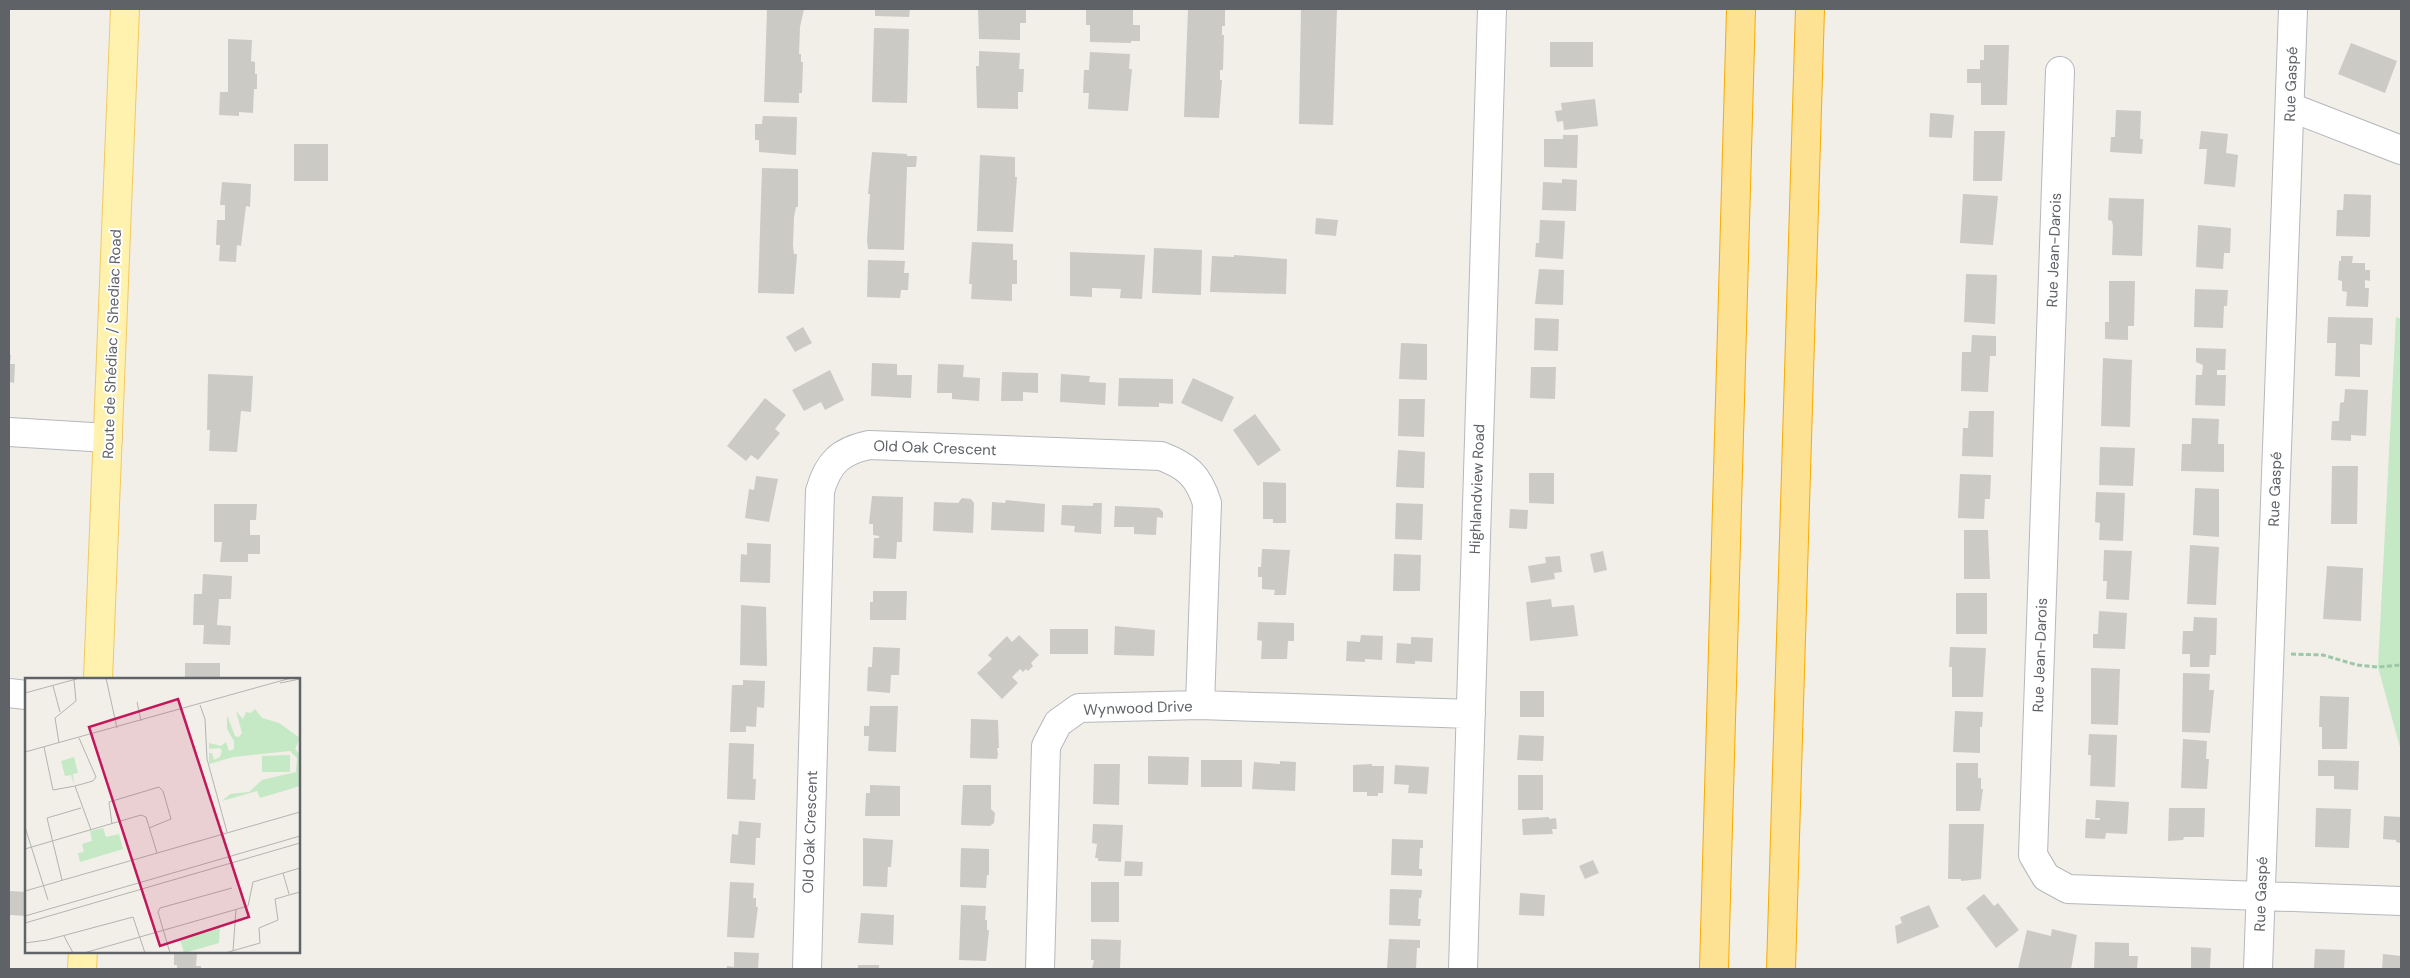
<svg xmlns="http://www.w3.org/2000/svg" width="2410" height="978" viewBox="0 0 2410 978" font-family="'DM Sans',sans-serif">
<rect width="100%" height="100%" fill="#f1efe8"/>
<path fill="#c5e8c5" d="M2396,317l5,2v432l-23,-84z"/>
<path fill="#cccac5" d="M767,9h37l-4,18 -1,27h2v8h2l-1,31h-3v10l-35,-1z
M875,9h35l-1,8 -34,-1z
M978,9h48v14h-6v17l-41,-1z
M1086,9h47v16h7v16h-9v2l-41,-1v-17h-4z
M1188,9h37v17h-3v9h2l-1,35h-3v10h2l-3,38 -35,-1z
M1301,9h36l-4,116 -34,-1z
M874,28l35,1 -2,74 -35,-1z
M228,39l24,1 -1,21 4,1v12h2v15h-3l-1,24 -14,-1v4l-20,-1 1,-23h8z
M1550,42h43v25h-43z
M2351,43l46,18 -12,32 -47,-19z
M1984,45h25l-2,60h-26v-22h-14v-14h13v-9h4z
M979,51l41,2 -1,16h5l-1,23h-5v17l-41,-1 -1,-42h3z
M1090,52l40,2 -1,15h3l-4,42 -40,-2 1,-16h-6l1,-23h5z
M1595,99l3,27 -34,4 -1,-9 -6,1 -2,-11 7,-1 -1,-7z
M2116,110l25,1 -1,28h3l-1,15 -32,-2 1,-15h4z
M1930,113l24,2 -2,23 -23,-1z
M763,116l34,1 -1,38 -37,-3v-12h-4v-16h7z
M1974,131h31l-3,50h-29z
M2201,131l27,3 -2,19 12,2 -3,32 -31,-3 3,-35h-8z
M1563,135h15l-1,33 -33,-1v-28h19z
M294,144h34v37h-34z
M872,152l35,2v2h10l-1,11h-9l-3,83 -36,-1 -1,-9 3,-46h-2z
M980,155l35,2v20h2l-4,55 -36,-1z
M762,168l36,1v38h-2l-2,10 -1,28 1,9h3l-3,40 -36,-1z
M1562,179l15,1 -1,31 -34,-1 1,-28 19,1z
M222,182l29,2 -1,23 -4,-1 -5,40 -4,-1 -1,17 -17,-1 1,-16h-4l1,-25h8v-15h-5z
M1963,194l35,2 -5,49 -33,-2z
M2344,194l27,1 -1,42 -34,-1 1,-26h6z
M2109,198l35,1 -2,57 -30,-1 1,-29 -1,-5 -4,-1z
M1316,218l22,2 -2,16 -21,-2z
M1540,220l25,1 -2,38 -28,-2 1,-14h3z
M2198,225l33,3 -1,25h-6l-1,16 -27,-2z
M972,242l41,2v16h4v24h-5v17l-41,-2 1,-15h-3z
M1154,248l48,2 -1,45 -49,-2z
M1070,252l75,3 -3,44 -22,-1 1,-9 -29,-1v9l-22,-1z
M1234,255l53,4 -1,35 -76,-2 2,-36 22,1z
M2341,256h12l-1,7h13v7h5v11l-5,-1v8h4l-1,19 -22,-1 1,-14 -5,-1v-10l-4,-1 1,-19h2z
M868,260l37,1 -1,12h5l-1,17h-7l-1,8 -33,-1z
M1539,269l25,1 -1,35 -28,-1z
M1966,274l31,1 -2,49 -31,-2z
M2109,281h26l-1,45h-6v14l-23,-1v-17h4z
M2195,289l33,1 -1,16h-3l-1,22 -29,-1z
M2328,317l45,1 -1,27 -12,-1v33l-25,-1 1,-33h-9z
M1535,318l24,1 -1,32 -24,-1z
M803,327l9,16 -17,9 -9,-15z
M1972,335l24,1v20h-6l-2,36 -27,-1 1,-39h9z
M1401,343l26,1v36l-28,-1z
M2196,348l30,1 -1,21h-8v5h9l-1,31 -30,-1 1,-30h6l1,-10 -7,-3z
M9,355h2l-1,9h5l-1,19 -5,-1z
M2103,358l29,2 -2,67 -29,-1z
M872,363l25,1v11h15l-1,23 -40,-2z
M938,364l26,1 -1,12 17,1 -1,23 -27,-2v-6h-15z
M1531,367h25l-1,32 -25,-1z
M830,370l14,30 -19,10 -4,-8 -17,9 -12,-21z
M1002,372l36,1v20l-15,-1v9h-22z
M208,374l45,2 -2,36 -10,-1 -4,41 -28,-1 1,-21h-3z
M1061,374l29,2 -1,6 17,1 -1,22 -45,-3z
M1119,378l54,1v25l-14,-1v4l-41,-1z
M1193,378l41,19 -12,25 -41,-19z
M2345,389l23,1 -2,46 -15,-1v6l-20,-1 1,-19h7l1,-18 4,-1z
M765,398l21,17 -11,14 5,4 -22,27 -7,-5 -5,6 -19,-15z
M1399,399h26l-1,38 -26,-1z
M1969,411h25l-1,46 -31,-1 1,-28h5z
M1255,414l26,36 -23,16 -25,-36z
M2192,418l27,1 -1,25h6v28l-43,-1 1,-27h9z
M2100,447l35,1 -2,38 -34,-1z
M1398,450l27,2 -1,36 -28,-1z
M2332,466h26l-1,58h-26z
M1529,473h25v31l-25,-1z
M1960,474l31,1 -1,24h-5l-1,20 -26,-1z
M756,476l22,3 -9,43 -24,-4 4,-29 5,1z
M1263,482l23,1v40h-13v-4h-10z
M2195,488l24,1v48l-26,-2z
M2096,492l29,1 -2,48 -24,-1 1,-17 -5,-1z
M872,496l31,1 -1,45h-5l-1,17 -23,-1 1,-20h5v-2l-6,-1v-11h-4z
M962,498l9,1 3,4 -1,30 -40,-2 1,-29 24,1z
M1006,500l39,4 -1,28 -53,-2 1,-28 13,1z
M1093,503h9l-1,31 -27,-2 1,-6 -14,-1 1,-20 31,1z
M1396,503l27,1 -1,36 -27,-1z
M214,504h43l-1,16h-6v15h10v19h-12v8h-28l2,-20h-8z
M1115,506l44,2 4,4v6l-6,-1 -1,18 -22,-1v-7h-20z
M1510,509l18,1 -1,19 -18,-1z
M1964,530h24l2,49h-26z
M747,543l24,1 -1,39 -30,-1 1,-28 6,1z
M2190,545l29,2 -3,58 -29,-1z
M1262,549l28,1 -4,45h-12l1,-5 -13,-1v-12h-4v-10h3z
M2104,550l28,1 -3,49 -23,-1 1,-18h-4z
M1603,551l4,19 -13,3 -4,-19z
M1394,554l27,1 -1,36h-27z
M1560,556l2,16 -8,1 1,6 -24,4 -3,-17 18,-3 -1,-6z
M2327,566l36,2 -2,53 -38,-2z
M203,574l29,2 -1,23h-12l-2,26 14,1 -1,19 -27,-1 1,-19h-11l1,-31h8z
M873,591h34l-1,29h-36v-18h3z
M1956,593h31v41h-31z
M1551,599l1,8 22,-2 4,31 -48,5 -4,-39z
M741,605l25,2 1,59 -27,-1z
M2099,611l28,2 -2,36 -32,-1v-14h5z
M2194,617l23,1 -1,37h-6l-1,12h-19v-13h-8l1,-23h10z
M1258,622l36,1v18h-6l-1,18h-26l1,-18 -5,-1z
M1115,626l40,4 -1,26 -40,-1z
M1050,629h38v25h-38z
M1019,635l20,20 -8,8 2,3 -5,5 -2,-2 -3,3 -3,-3 -8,8 6,6 -16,16 -25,-26 15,-14 -4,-4 19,-19 5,6z
M1361,635l22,1 -1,24 -17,-1v3l-19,-1 1,-20 13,1z
M1411,637l22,1 -1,24 -17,-1v3l-19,-1 1,-20 14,1z
M873,647l27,1 -1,27h-8l-1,18 -23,-2 1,-24h4z
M1950,647l36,1 -3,49h-31v-30h-3z
M185,663h35v16h-35z
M2091,668l29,1 -2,56 -27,-1z
M2183,673l27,1 -1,16h5l-4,43 -28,-1z
M743,680l22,1 -1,27 -7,-1 -1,20 -10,-1v6h-16l2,-47h11z
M1520,691h24v26h-24z
M2320,696l29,1 -2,52h-25v-22h-3z
M870,706h28l-2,46 -28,-1 1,-15h-5v-10h5z
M1955,711l28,1 -1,15h-2v26l-27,-1z
M971,719l27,1 1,28h-2l1,6 -1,5 -27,-1z
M2089,734l28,1 -2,52 -25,-1 1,-31h-3z
M1519,735l25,1 -1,25 -26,-1z
M2183,739l24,2 -1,18h3l-2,30 -26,-1z
M729,743l25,1 -1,35h3l-1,21 -28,-1z
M1148,756l41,1 -1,28 -40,-1z
M1201,760h41v27h-41z
M2318,760l41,1 -1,29 -24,-1v-13h-16z
M1280,761l16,1 -1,29 -43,-2 2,-27 26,2z
M1956,763h22v15h3v11h2l-3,22h-24z
M1094,764h26l-1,41 -26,-1z
M1372,764v2h12l-1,27h-5v3h-11v-4h-14v-27z
M1395,765l34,2 -2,27 -19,-1 1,-8 -15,-1z
M1518,775h25v35h-25z
M870,785l30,1v30h-35l1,-23h4z
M963,785h28v24l4,4 -1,10 -4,3 -29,-1z
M2096,800l33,2 -2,32 -21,-1 -1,6 -20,-1 1,-19 14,1v-2h-5z
M2169,808h36l-1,29h-20l-1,3 -15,1z
M2316,808l35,1 -2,39 -34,-1z
M2384,816l17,1v26l-5,-1v-2l-13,-1z
M1549,817v2l7,-1 1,11h-5l1,5 -30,1 -1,-16z
M739,821l22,2 -1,15h-4l-1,27 -25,-2 2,-29 6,1z
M1093,824l30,1 -2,37 -23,-1v-3h-3l2,-14 -5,-1z
M1949,824h35l-3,55 -20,2v-2h-13z
M863,838l30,2 -2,27h-3l-1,20 -24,-1z
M1392,839l31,1v8h-3l-1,21h3v7l-31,-1z
M961,848l28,1v26h-2l-1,13 -26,-1z
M1593,860l6,13 -14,6 -6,-13z
M1125,861l18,1 -1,14h-18z
M730,882l24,1 -1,15h3v9h2l-4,31 -27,-1z
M1091,882h28v40h-28z
M1390,889l32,1 -1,8h-2l-1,21h3l-1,7 -31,-1z
M9,891l17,1v24l-17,-1z
M1520,893l25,2 -1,21 -25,-1z
M1984,894l10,12 4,-3 21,27 -23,18 -30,-40z
M961,905l25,1 -1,14h2v10h2l-3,31 -27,-1z
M1929,905l10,22 -42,17 -2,-18 7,-3 -2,-6z
M861,913l33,2 -1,30 -35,-2z
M2052,929l25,6 -6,34h-53l9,-39 24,6z
M1091,939l30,1 -1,29h-28l2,-9h-3z
M1389,939l31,1v8h-3l-1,21h-29z
M2095,942l34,1v13h9l-1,13h-43z
M2191,947l20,1 -1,21h-19z
M2315,949l30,1 -1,19h-30z
M174,952h23l-1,14h5v3h-24v-4h-3z
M734,952l25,1 -1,16h-31v-3l7,1z
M2383,954l18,2v13h-19z
M858,965h21v4h-21z"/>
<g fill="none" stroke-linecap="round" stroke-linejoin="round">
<g stroke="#b5b8bc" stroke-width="30">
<path id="minor" d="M2060,71l-27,784 13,22 22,12 333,12
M2290,107l111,43
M9,432l99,6
M9,693l17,2
M807,969l13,-478c8,-28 20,-40 49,-46l292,11c26,10 37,19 46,47l-7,202
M1040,969l6,-223 12,-23 21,-15 121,-3 271,9
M1463,969l29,-960
M2258,969l35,-960"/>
</g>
<g stroke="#f2c960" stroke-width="30">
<path id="major" d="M98,679l27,-670
M82,969l1,-17"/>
</g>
<g stroke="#f9ab00" stroke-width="30">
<path id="highway" d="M1714,969l27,-960
M1781,969l29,-960"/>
</g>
<path stroke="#9cc7a9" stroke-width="3" stroke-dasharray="5 2.5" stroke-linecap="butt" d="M2291,654l32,1 34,10 21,2 23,-2"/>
<use href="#minor" stroke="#fff" stroke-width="28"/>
<use href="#major" stroke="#fff2af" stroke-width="28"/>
<use href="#highway" stroke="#fde293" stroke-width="28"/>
</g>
<g text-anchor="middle" stroke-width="4" stroke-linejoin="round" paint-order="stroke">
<g font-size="15" fill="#5f6368" stroke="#fff">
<text transform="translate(2291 84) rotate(-88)" y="5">Rue Gaspé</text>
<text transform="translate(2054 250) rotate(-88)" y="5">Rue Jean-Darois</text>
<text transform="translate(112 344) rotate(-88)" y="5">Route de Shédiac / Shediac Road</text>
<text transform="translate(935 448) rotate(2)" y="5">Old Oak Crescent</text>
<text transform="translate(1477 489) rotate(-88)" y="5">Highlandview Road</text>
<text transform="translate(2275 489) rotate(-88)" y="5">Rue Gaspé</text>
<text transform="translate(2040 655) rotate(-88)" y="5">Rue Jean-Darois</text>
<text transform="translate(1138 708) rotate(-2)" y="5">Wynwood Drive</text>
<text transform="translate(810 832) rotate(-88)" y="5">Old Oak Crescent</text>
<text transform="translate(2261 894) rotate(-88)" y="5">Rue Gaspé</text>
</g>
</g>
<g transform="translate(25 678)">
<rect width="275" height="275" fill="#f1efe8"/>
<path d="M230,31l7,9 17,5 21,15 -5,11 5,5v32l-40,12 -3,-7 -35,10 8,-7 19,-2 13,-12 34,-8 1,-14 -7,-7 -57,6 -24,7v-11h3l2,7 6,-3 2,-6 -2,-3 -11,1v-6l12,3 5,-4 3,9 5,-2v-8l-7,-12v-14l8,21 4,1 3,-4 -6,-22 7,8 3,-7 5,1zM265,77v17h-28v-16zM49,79l4,16 -5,1 1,11 -3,-10 -6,1 -4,-15zM78,150l3,9 13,-3 4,15 -43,13 -2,-9 6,-1 -2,-8 10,-3 -2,-10zM195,247l-1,18 -35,10 -4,-14z" fill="#c5e8c5"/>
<path fill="none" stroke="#b3b3b1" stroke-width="1" d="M81,0l11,50M255,5l20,-4M28,8l7,26M0,15l55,-15M112,24l4,19M175,27l5,14 2,40 20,73M34,65l-4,-25 21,-17 -2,-21M19,69l9,43 22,-4 18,-5 3,-4 -17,-39M0,74l266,-74M50,108l16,44M87,146l-3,-22 50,-15 4,4 8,28 -22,9M0,149l23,73M0,171l116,-34 5,2 11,36M258,195l6,21M37,202l-15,-62 34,-10M0,213l275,-79M0,238l275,-80M0,245l275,-80M39,258l9,17M0,265l22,-3 86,-23 12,36M208,273l3,-42M59,275l164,-47 5,-24 47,-14M145,275l-12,-41 2,-4 72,-20M200,275l35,-10 -1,-15 19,-8 -3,-21 25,-7"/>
<path fill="#c2185b" fill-opacity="0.15" stroke="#c2185b" stroke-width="2.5" d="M153,21l71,218 -89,29 -71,-219z"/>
<rect width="275" height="275" fill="none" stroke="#5f6368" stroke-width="2.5"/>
</g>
<rect width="2410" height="978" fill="none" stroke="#5f6368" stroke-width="20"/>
</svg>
